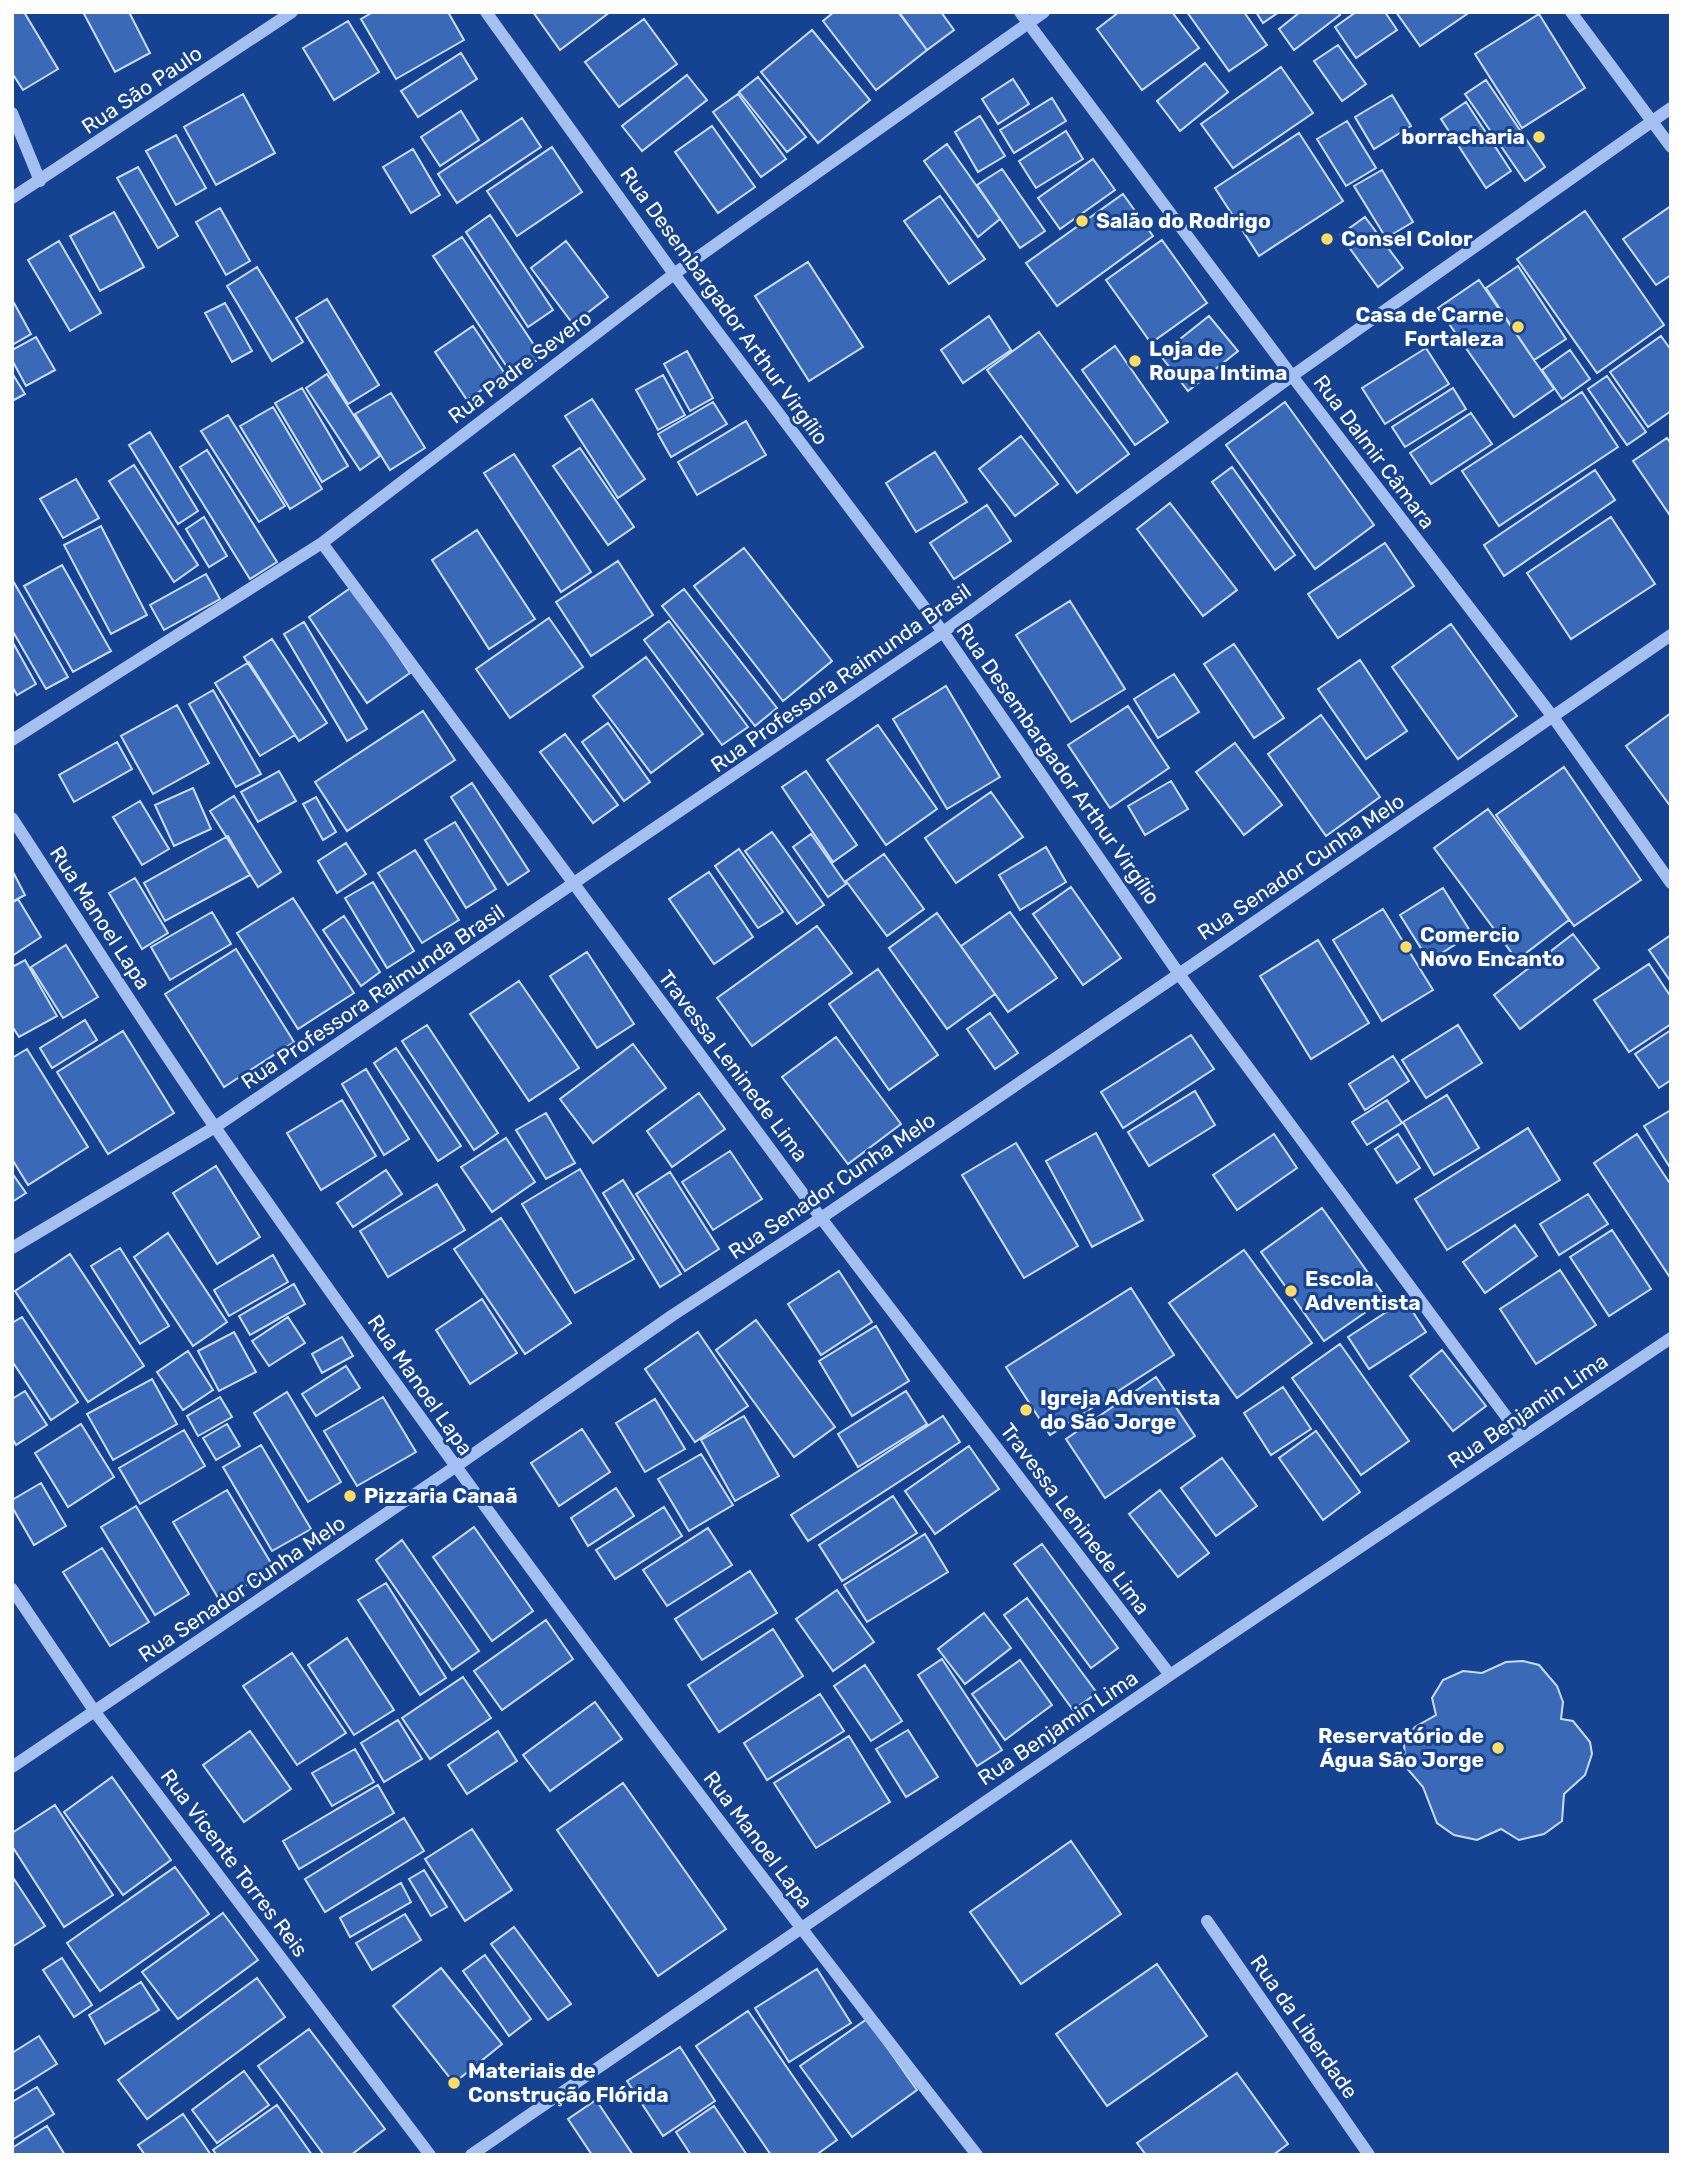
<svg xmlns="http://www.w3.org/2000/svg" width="1683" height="2167" viewBox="0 0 1683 2167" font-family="Rubik,sans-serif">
<rect width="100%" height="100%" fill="#154291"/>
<path fill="#3a69b7" stroke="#c9ddfc" stroke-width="2" d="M12,12h12l34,57 -35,21 -11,-17z
M83,12h46l21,41 -35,19z
M373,12h75l16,28 -68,39 -35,-60z
M533,12h77l-50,38z
M834,12h64l29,38 -51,40 -53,-69z
M899,12h42l13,18 -27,20z
M1119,12h53l27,36 -57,42 -45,-61z
M1187,12h57l23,33 -38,26z
M1256,12h23l-16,11z
M1300,12h38l2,3 -46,35 -15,-21z
M1356,12h29l12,18 -41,28 -21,-31z
M1396,12h74l-50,34z
M1539,14l46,74 -63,40 -47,-74z
M644,19l33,45 -58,43 -34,-45z
M348,21l31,51 -45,28 -31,-52z
M812,30l58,70 -52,43 -57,-71z
M1338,45l28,39 -24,17 -28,-40z
M461,53l16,26 -59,38 -17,-26z
M1205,63l23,29 -48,39 -23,-30z
M1281,67l32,46 -80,55 -32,-44z
M687,75l20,25 -65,51 -20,-25z
M758,77l48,60 -19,15 -48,-60z
M1013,79l16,25 -31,20 -16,-25z
M1486,80l59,87 -20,14 -60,-87z
M243,94l32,59 -59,32 -32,-58z
M738,94l48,65 -25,18 -48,-65z
M1392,95l19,31 -37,23 -19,-32z
M1052,98l14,23 -52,32 -14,-23z
M1466,102l45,69 -25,17 -45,-69z
M461,111l18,29 -39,26 -19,-29z
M980,116l25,40 -27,16 -23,-40z
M522,118l19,29 -84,56 -19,-29z
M1347,121l29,47 -30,18 -29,-47z
M712,126l43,61 -37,26 -43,-61z
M1066,131l17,28 -47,29 -17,-27z
M1299,133l44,68 -84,55 -44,-68z
M176,135l30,53 -30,17 -30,-54z
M947,144l53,75 -22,18 -54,-76z
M552,147l30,45 -65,44 -30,-45z
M413,149l27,46 -29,18 -28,-46z
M1093,159l22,31 -55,39 -22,-31z
M138,167l40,69 -20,12 -41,-70z
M1002,169l43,62 -25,17 -43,-63z
M1382,170l31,52 -27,16 -32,-52z
M1123,194l30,42 -96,70 -31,-43z
M940,196l45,63 -36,25 -45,-63z
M1671,206v69l-15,10 -33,-46z
M220,208l30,53 -24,14 -30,-53z
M1585,211l79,114 -67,48 -80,-114z
M114,212l30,55 -44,24 -30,-55z
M490,215l63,95 -25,17 -62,-95z
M1365,217l38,51 -25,19 -38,-52z
M462,237l80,120 -29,19 -80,-120z
M1162,240l45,63 -56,40 -45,-63z
M59,241l42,72 -31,18 -42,-71z
M566,241l42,56 -35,27 -42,-56z
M808,262l55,85 -54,34 -54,-85z
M1518,266l48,73 -32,21 -48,-72z
M257,267l46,75 -31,19 -45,-75z
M1479,280l75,109 -40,28 -76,-109z
M327,299l52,86 -31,19 -52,-86z
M14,303l17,31 -19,11v-41z
M225,303l27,48 -20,11 -27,-49z
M989,316l22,34 -48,33 -22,-33z
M1209,316l29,35 -50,40 -28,-36z
M473,326l32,48 -38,26 -32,-48z
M1039,332l90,122 -52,39 -90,-123z
M1661,336l10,14v61l-23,16 -38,-55z
M36,337l19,33 -29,16 -14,-26v-10z
M1115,346l53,76 -33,23 -53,-75z
M1426,348l23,36 -64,40 -23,-36z
M1570,350l20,29 -28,20 -20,-29z
M687,351l26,47 -23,13 -26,-47z
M12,373l13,21 -13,7z
M327,374l53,82 -20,14 -54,-82z
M663,375l22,40 -27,15 -22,-40z
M1607,376l39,56 -19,13 -39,-56z
M302,388l46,78 -26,16 -47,-79z
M1453,388l13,21 -61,38 -13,-20z
M1582,392l36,55 -119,79 -37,-55z
M391,393l34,55 -35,22 -35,-56z
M592,399l53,80 -27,19 -53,-82z
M713,402l14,22 -56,33 -13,-23z
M1285,402l89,123 -59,44 -89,-124z
M273,407l49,82 -32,20 -50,-83z
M1471,413l21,31 -61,40 -21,-31z
M228,415l57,91 -26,16 -58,-91z
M746,421l20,34 -69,40 -19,-33z
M150,432l48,79 -20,13 -49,-79z
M1021,436l37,48 -43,32 -36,-47z
M1667,438l4,6v73l-38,-56z
M580,448l54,79 -26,18 -55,-79z
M207,450l70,112 -27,17 -70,-112z
M935,452l32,50 -51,30 -30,-49z
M514,454l77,118 -30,20 -77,-119z
M134,465l64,100 -24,17 -65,-101z
M1232,467l63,88 -20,15 -63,-88z
M1595,470l20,30 -111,76 -20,-31z
M76,479l23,39 -36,20 -23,-39z
M1170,503l67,87 -34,26 -66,-87z
M987,505l24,36 -57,38 -24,-36z
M204,517l23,39 -18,11 -23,-38z
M1611,517l44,67 -84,55 -44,-66z
M101,526l46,89 -36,19 -47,-89z
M477,530l58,89 -46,30 -57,-89z
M1385,543l29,43 -76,52 -30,-44z
M744,548l88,113 -49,40 -89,-115z
M618,561l35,54 -62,41 -35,-54z
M62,565l49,86 -38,21 -49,-86z
M206,574l14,25 -56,31 -14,-25z
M12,579l56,98 -22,12 -34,-59z
M352,587l58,86 -43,30 -58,-86z
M684,589l93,119 -22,18 -93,-120z
M1070,601l55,88 -54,33 -55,-87z
M549,618l34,49 -73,51 -34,-49z
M669,621l79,106 -26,18 -78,-105z
M304,622l63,107 -20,12 -63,-107z
M1451,624l66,92 -59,43 -66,-92z
M272,639l55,84 -28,18 -55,-84z
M12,641l24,43 -19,11 -5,-9z
M1234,644l50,74 -30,20 -50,-74z
M646,657l57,77 -52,39 -58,-77z
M1360,660l47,71 -41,28 -48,-70z
M249,662l46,73 -35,21 -45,-73z
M1174,674l25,38 -41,26 -24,-39z
M946,686l54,91 -53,32 -54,-90z
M213,690l48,84 -25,13 -47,-83z
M177,705l32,58 -56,31 -32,-58z
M1128,706l41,62 -59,40 -42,-63z
M423,711l32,49 -108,71 -32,-49z
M1671,713v94l-45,-61z
M1321,715l59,82 -54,39 -58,-82z
M608,723l42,59 -26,19 -42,-59z
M878,725l59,84 -51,36 -59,-85z
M565,734l53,71 -25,18 -53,-71z
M117,742l15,27 -58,33 -15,-27z
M1235,743l47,62 -38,30 -48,-63z
M1564,767l77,113 -67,46 -78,-111z
M279,771l17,30 -38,21 -17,-30z
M806,771l51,74 -24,17 -51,-75z
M1171,781l17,28 -43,26 -17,-29z
M472,783l57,88 -21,14 -57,-88z
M193,788l18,41 -37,17 -19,-41z
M991,792l32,45 -67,46 -31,-45z
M234,796l47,76 -23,15 -48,-76z
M316,797l20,35 -13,8 -20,-36z
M140,801l29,48 -27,16 -29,-48z
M1488,809l81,111 -52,40 -83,-112z
M455,822l41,67 -30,19 -41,-68z
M772,832l52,73 -27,19 -52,-73z
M811,834l35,50 -18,13 -35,-50z
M228,836l22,39 -85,46 -21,-38z
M346,843l20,31 -29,19 -19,-32z
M1046,847l20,35 -46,28 -21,-35z
M739,849l44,63 -25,16 -43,-62z
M415,850l44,70 -37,23 -44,-70z
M884,854l40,55 -37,27 -41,-55z
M12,870l13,25 -13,7z
M709,872l44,65 -39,27 -45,-65z
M135,878l33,55 -26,16 -33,-56z
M373,882l41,69 -27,17 -42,-70z
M1071,887l50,71 -38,27 -50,-71z
M1443,888l29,46 -43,27 -29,-46z
M293,898l61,95 -56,36 -61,-96z
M18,899l23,38 -29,19v-53z
M1383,909l50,81 -51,31 -49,-81z
M212,912l19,32 -61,36 -19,-33z
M1010,912l47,66 -49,34 -47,-66z
M937,913l58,81 -48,35 -58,-81z
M344,916l36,56 -19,14 -38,-56z
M817,926l35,47 -100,73 -35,-48z
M1573,934l26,34 -79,61 -26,-34z
M1671,935v47l-22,-32z
M1318,940l51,83 -58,36 -51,-83z
M66,945l32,52 -35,21 -32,-51z
M236,949l58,93 -70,45 -59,-93z
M587,952l47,72 -37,24 -47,-72z
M25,960l32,56 -38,21 -7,-11v-59z
M1649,964l22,33v27l-42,28 -35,-52z
M878,969l60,86 -49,35 -60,-86z
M519,981l60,87 -50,33 -59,-87z
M990,1013l28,40 -23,16 -28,-40z
M85,1020l12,20 -45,28 -12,-20z
M427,1025l71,108 -24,17 -72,-109z
M1458,1025l24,38 -56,35 -24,-38z
M1671,1030v50l-12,8 -24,-34z
M123,1031l51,82 -66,41 -51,-82z
M1191,1035l23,34 -91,59 -22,-36z
M836,1037l65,87 -53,40 -66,-87z
M633,1044l33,44 -73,55 -33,-44z
M396,1048l65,98 -23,15 -64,-98z
M27,1049l61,98 -60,38 -16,-26v-101z
M1393,1056l16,25 -44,29 -16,-26z
M366,1069l43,70 -25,16 -42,-71z
M1195,1091l20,34 -66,41 -21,-34z
M699,1093l26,36 -53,38 -25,-36z
M1447,1095l32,53 -45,27 -31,-53z
M342,1100l34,56 -55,34 -34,-57z
M1387,1100l15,23 -35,22 -15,-23z
M1671,1110v55l-2,1 -25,-40z
M546,1113l29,50 -29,16 -30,-49z
M1528,1128l32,52 -113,70 -32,-51z
M1096,1133l47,87 -51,27 -46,-86z
M1274,1134l23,34 -60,42 -24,-35z
M1398,1134l22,34 -23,15 -22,-34z
M1637,1134l34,51v94l-77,-116z
M506,1138l29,44 -43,30 -31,-45z
M1016,1143l62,103 -54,32 -62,-103z
M730,1151l32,48 -49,31 -31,-48z
M216,1166l44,71 -43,27 -44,-71z
M580,1169l54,90 -59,34 -53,-89z
M386,1170l16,24 -49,33 -16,-24z
M670,1172l49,77 -34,22 -49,-77z
M12,1173l14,20 -14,9z
M623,1180l58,94 -21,13 -57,-94z
M437,1184l28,46 -77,47 -28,-46z
M1588,1194l20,30 -49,31 -19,-31z
M1322,1208l64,90 -62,43 -63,-89z
M501,1218l70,105 -46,31 -71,-105z
M1515,1225l22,31 -52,37 -22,-31z
M1612,1230l39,59 -42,27 -39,-59z
M168,1233l59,89 -34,24 -59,-89z
M120,1248l49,78 -29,18 -49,-78z
M1244,1250l68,93 -75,55 -68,-95z
M70,1254l74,112 -56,36 -73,-111z
M273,1255l15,27 -59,34 -15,-26z
M1560,1270l36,55 -60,39 -36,-55z
M839,1271l33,51 -51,33 -33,-51z
M294,1284l11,20 -55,31 -11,-19z
M1131,1288l43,67 -124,80 -44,-68z
M482,1299l35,54 -47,31 -34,-54z
M1405,1300l21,32 -57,37 -21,-32z
M22,1317l56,85 -27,18 -39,-59v-38z
M288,1317l17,26 -36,23 -17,-25z
M756,1320l79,107 -41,30 -78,-107z
M876,1326l33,55 -57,35 -33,-55z
M234,1332l22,40 -37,19 -21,-40z
M698,1332l50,74 -53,36 -50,-73z
M342,1337l11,19 -31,17 -10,-19z
M1340,1344l69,97 -48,34 -69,-97z
M1442,1350l44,56 -33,25 -43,-55z
M188,1351l25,39 -30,20 -26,-38z
M346,1366l14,22 -44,28 -14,-22z
M1156,1377l39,59 -90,62 -39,-59z
M152,1379l25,45 -64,36 -26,-46z
M1283,1387l28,42 -40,26 -27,-42z
M25,1391l22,34 -31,20 -4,-7v-39z
M906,1391l21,33 -69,43 -20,-33z
M287,1392l54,90 -33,20 -54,-89z
M220,1397l12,20 -34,19 -11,-20z
M383,1397l33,55 -59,34 -33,-55z
M655,1399l30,50 -40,23 -29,-49z
M744,1416l35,60 -44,25 -34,-61z
M943,1416l17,26 -152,99 -17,-26z
M81,1424l33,53 -46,30 -33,-54z
M227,1424l13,22 -24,14 -13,-22z
M582,1429l28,43 -51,34 -28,-43z
M184,1430l21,36 -65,38 -21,-36z
M1316,1431l44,61 -37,28 -44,-62z
M261,1445l50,84 -39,22 -49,-84z
M969,1446l30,43 -64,45 -30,-43z
M701,1454l32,51 -44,26 -31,-52z
M1222,1458l35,48 -41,30 -35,-48z
M41,1483l25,43 -32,19 -22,-38v-7z
M616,1488l18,28 -46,30 -17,-28z
M227,1490l47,78 -54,33 -47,-79z
M1160,1490l49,63 -31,24 -49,-63z
M893,1496l24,37 -75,48 -23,-36z
M136,1506l53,88 -34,21 -54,-88z
M664,1507l18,29 -67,43 -19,-29z
M474,1527l59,84 -41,30 -59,-84z
M708,1528l24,37 -65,41 -24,-36z
M925,1534l23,38 -81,50 -23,-37z
M402,1540l77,111 -27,19 -76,-110z
M1042,1544l76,104 -27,20 -77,-104z
M102,1548l47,74 -39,24 -47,-74z
M750,1571l27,42 -75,47 -27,-41z
M386,1583l60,95 -26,17 -62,-95z
M837,1590l37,52 -41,29 -37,-52z
M1027,1598l70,95 -24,17 -69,-95z
M984,1613l27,35 -46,36 -27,-35z
M546,1620l27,39 -71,51 -28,-39z
M773,1629l30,47 -84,56 -31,-47z
M347,1638l47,72 -40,25 -46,-70z
M292,1653l54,80 -49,32 -54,-79z
M942,1659l60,91 -25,16 -59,-91z
M1020,1660l32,45 -47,35 -33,-46z
M1523,1661l16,4 18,21 6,16 -2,17 12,2 17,21 2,12 -7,21 -21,19 -2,27 -18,13 -25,6 -18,-11 -24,11 -23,-5 -17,-12 -14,-36 -18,-21 -1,-25 11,-14 21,-12 -4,-17 11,-18 20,-9 19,2 24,-11z
M865,1665l37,56 -31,20 -37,-55z
M463,1677l28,41 -61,41 -28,-41z
M820,1694l24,37 -77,49 -23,-37z
M595,1702l27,37 -72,52 -27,-36z
M398,1720l24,39 -38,23 -23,-39z
M908,1730l30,47 -32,20 -30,-48z
M250,1731l41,58 -47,33 -41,-57z
M498,1731l19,30 -50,33 -19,-29z
M849,1736l41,66 -74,46 -42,-65z
M355,1749l19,33 -42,24 -20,-33z
M112,1777l59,83 -48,35 -59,-83z
M623,1783l103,146 -68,47 -101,-146z
M378,1785l16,28 -95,56 -16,-28z
M55,1805l58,90 -49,32 -52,-81v-13z
M404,1818l20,33 -99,61 -20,-33z
M472,1829l40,61 -47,31 -40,-62z
M1071,1841l50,73 -100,70 -51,-72z
M175,1867l34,47 -109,77 -33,-48z
M424,1870l23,37 -16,9 -22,-37z
M12,1876l33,50 -33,21z
M401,1883l10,19 -61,35 -10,-19z
M223,1913l35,47 -80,59 -36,-47z
M405,1914l16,26 -49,30 -16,-27z
M514,1927l57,77 -23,16 -57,-76z
M485,1955l46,64 -22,17 -46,-65z
M62,1958l30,47 -18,12 -31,-47z
M1157,1964l50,72 -100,70 -51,-72z
M441,1968l61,76 -48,39 -61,-77z
M817,1969l34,54 -62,39 -34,-54z
M257,1978l28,39 -138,102 -29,-39z
M141,1982l18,28 -54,34 -16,-29z
M748,2011l89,129 -21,15h-45l-75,-109z
M867,2019l50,71 -65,47 -52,-71z
M309,2029l76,100 -34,26h-27l-66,-89z
M39,2036l18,28 -45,28v-39z
M680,2047l35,54 -52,35 -36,-55z
M244,2071l25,34 -52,38 -25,-33z
M1237,2073l51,71 -15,11h-127l-9,-12z
M37,2087l17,27 -42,26v-38z
M596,2100l37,55h-41l-24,-36z
M277,2105l35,50h-95l-4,-5z
M714,2106l33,49h-56l-15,-23z
M183,2114l28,41h-66l-7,-10z
M47,2126l18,29h-53v-7z"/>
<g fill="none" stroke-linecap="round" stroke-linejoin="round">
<path stroke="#a3c0f0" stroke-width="12" d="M486,12l188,262 269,358 236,342 343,464
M1020,12l272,364 261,341 118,166
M1571,12l100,135
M12,113l28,68
M12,198l280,-186
M322,543l499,675 349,457
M12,740l310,-197 352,-269 370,-262
M12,818c68,104 134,210 205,312 242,350 498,690 760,1025
M12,1248l203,-121 728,-495 349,-256 379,-268
M12,1589l83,123 335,443
M12,1767l443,-300 218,-152 148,-97 358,-244 492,-339
M1207,1921l162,234
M471,2155l699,-480 501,-337"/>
</g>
<g fill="#ffdd62" stroke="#154291" stroke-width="2.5">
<circle cx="1539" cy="137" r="7"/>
<circle cx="1082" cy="221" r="7"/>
<circle cx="1327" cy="239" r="7"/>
<circle cx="1518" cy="327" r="7"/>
<circle cx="1135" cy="361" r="7"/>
<circle cx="1406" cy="947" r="7"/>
<circle cx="1291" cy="1291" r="7"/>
<circle cx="1026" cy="1410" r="7"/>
<circle cx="350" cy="1496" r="7"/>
<circle cx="1498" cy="1748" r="7"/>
<circle cx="454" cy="2083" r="7"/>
</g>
<g text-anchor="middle" stroke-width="6" stroke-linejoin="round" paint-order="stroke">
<g font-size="21" fill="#fff" stroke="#154291">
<text transform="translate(142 90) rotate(-34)" y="7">Rua São Paulo</text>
<text transform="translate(724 306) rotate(54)" y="7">Rua Desembargador Arthur Virgílio</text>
<text transform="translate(520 367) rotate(-37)" y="7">Rua Padre Severo</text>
<text transform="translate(1374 452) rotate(53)" y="7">Rua Dalmir Câmara</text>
<text transform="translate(841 678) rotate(-35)" y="7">Rua Professora Raimunda Brasil</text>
<text transform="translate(1058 764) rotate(55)" y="7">Rua Desembargador Arthur Virgílio</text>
<text transform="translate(1301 867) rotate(-34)" y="7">Rua Senador Cunha Melo</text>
<text transform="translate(100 918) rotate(57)" y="7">Rua Manoel Lapa</text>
<text transform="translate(373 997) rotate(-34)" y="7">Rua Professora Raimunda Brasil</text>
<text transform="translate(733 1066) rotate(53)" y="7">Travessa Leninede Lima</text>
<text transform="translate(832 1186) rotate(-34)" y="7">Rua Senador Cunha Melo</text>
<text transform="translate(420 1385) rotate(55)" y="7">Rua Manoel Lapa</text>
<text transform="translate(1528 1411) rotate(-34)" y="7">Rua Benjamin Lima</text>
<text transform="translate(1075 1519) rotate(53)" y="7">Travessa Leninede Lima</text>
<text transform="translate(242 1589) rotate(-34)" y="7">Rua Senador Cunha Melo</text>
<text transform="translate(1058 1728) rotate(-34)" y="7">Rua Benjamin Lima</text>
<text transform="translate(758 1840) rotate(53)" y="7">Rua Manoel Lapa</text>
<text transform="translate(234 1863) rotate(53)" y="7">Rua Vicente Torres Reis</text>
<text transform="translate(1304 2027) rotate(55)" y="7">Rua da Liberdade</text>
</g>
<g font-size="21" font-weight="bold" fill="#fff" stroke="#154291" text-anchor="start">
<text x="1525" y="144" text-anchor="end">borracharia</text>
<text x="1096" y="228">Salão do Rodrigo</text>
<text x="1341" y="246">Consel Color</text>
<text x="1504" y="322" text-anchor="end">Casa de Carne<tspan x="1504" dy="24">Fortaleza</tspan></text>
<text x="1149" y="356">Loja de<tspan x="1149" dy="24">Roupa Intima</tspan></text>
<text x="1420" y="942">Comercio<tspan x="1420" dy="24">Novo Encanto</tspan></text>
<text x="1305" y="1286">Escola<tspan x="1305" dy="24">Adventista</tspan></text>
<text x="1040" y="1405">Igreja Adventista<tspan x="1040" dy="24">do São Jorge</tspan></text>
<text x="364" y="1503">Pizzaria Canaã</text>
<text x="1484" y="1743" text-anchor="end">Reservatório de<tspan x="1484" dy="24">Água São Jorge</tspan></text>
<text x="468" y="2078">Materiais de<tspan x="468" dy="24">Construção Flórida</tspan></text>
</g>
</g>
<rect width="1683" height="2167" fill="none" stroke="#ffffff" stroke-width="28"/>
</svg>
